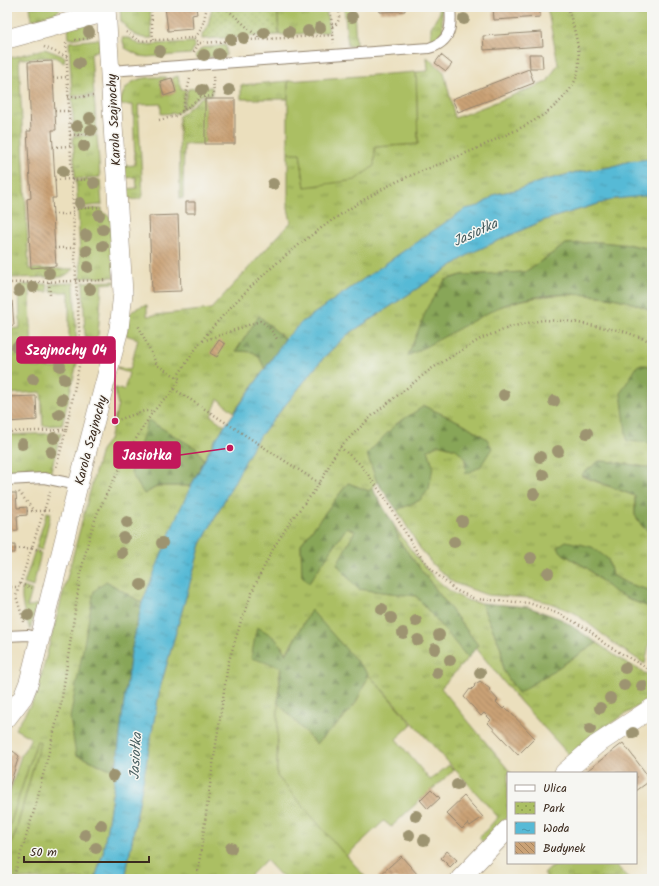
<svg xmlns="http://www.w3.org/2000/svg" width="659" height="886" viewBox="0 0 659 886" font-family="Kalam,sans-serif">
<defs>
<pattern id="grass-tufts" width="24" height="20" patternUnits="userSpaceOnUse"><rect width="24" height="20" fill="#abbf63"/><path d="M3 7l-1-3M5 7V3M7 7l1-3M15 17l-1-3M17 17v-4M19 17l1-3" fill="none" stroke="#8c9b51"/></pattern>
<pattern id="forest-firs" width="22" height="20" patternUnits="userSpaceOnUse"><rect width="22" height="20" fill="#88a659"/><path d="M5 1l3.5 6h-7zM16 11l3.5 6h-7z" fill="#708749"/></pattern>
<pattern id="park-dots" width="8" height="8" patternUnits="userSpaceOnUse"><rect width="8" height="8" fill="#abbf63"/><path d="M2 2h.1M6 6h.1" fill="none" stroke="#8c9b51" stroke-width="1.8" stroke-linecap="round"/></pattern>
<pattern id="water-ripples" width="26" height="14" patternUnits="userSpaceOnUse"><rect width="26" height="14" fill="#57bad6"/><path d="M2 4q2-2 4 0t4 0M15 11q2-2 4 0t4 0" fill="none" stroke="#4997ad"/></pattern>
<pattern id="building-back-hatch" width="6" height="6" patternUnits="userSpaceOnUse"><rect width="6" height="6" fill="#caa276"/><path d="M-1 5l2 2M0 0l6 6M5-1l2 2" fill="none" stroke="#a58460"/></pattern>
</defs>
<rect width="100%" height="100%" fill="#f6f6f2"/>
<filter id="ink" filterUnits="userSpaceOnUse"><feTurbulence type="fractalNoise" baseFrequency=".025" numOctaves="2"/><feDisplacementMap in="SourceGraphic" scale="8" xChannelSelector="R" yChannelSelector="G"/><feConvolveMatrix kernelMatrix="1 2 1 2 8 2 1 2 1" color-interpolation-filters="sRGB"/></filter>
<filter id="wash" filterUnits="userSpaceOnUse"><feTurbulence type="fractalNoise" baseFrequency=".012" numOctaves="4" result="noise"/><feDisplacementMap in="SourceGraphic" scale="16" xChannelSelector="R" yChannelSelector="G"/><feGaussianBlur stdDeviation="0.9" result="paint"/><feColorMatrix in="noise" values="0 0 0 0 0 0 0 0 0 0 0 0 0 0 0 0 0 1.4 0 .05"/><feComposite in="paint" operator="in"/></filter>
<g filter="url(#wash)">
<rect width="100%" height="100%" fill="#ebdfbd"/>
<path fill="url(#grass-tufts)" stroke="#737440" d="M30,7h31v1l-5,5 -24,7z
M120,7h30l2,31c-17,1 -20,-5 -31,-17z
M277,7h49l3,25 -50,3z
M341,7h13l2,39h-8l-4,-38z
M438,7h3l2,23 -7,9 -5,1v-13l8,-13z
M547,7h105v152l-22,2 -20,6 -37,6 -31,8 -26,9 -20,4 -17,12 -14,4 -57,38 -106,74 -17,17 -26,-23 -23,35c22,2 19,-3 29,18l-31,43 -16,-13 -7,17 14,10 -10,14 -11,20 -7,-11 -66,24 14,21 13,-8h33l-49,117 -36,-22 -30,174 40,16 -13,82 -8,26h-88v-24l9,-24 24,-88 -3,-2 -30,93v-33l14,-45 10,-18 -16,-9 18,-28 3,-6 65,-245 8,-10 9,-35 -3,-13v-4l9,2 5,-17 -12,-4v-2l13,3 8,-31 -12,-4c3,-17 0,-26 21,-30v11l64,-7 80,-87 -3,-14v-55l12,-1 5,35 70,-40 43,-3 -2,-72 12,-1 -1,-14 17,15 11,46 92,-36 11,-18z
M89,22l1,14 -21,3 -1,-14z
M122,38h7l11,7 53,-3 2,3 -4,9 -44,3 -7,-1 -15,-8z
M100,39l1,10 -10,4 3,42 -22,1 -3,-54z
M226,45v11l-29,2 -2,-2 7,-8z
M45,49l20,8 -1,6 -9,-6 -36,2 10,210h45l-8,6 -4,2 -55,1v-40l2,-1 2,-28h-4v-149l3,-2z
M178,76l3,14 5,-1 -5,22 -4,2 -16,1v-10l-23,1 5,91c-4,5 -12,4 -17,0l-1,-7 12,-1 -1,-11 -11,1 -2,-12 12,-1 -2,-60h-13c4,-28 23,-28 46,-28v2l-6,2 4,15 11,-4 -3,-14z
M288,81v18h-47v-14z
M212,87v8h-11l-18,14 5,-20z
M94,97l3,36 -23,1 -2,-36z
M202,97h3v47h-21l-1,54 -3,1 -1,-83z
M97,135l3,42 -25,2 -2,-43z
M100,180l2,25 -24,2 -2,-26z
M644,195h8v54l-21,-4 -32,-3 -33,2 -41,28 -63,3 -17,5 -37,75c7,-3 15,-7 22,-11 22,-12 45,-26 67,-36 46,-18 111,-19 155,3v58l-5,-4 2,77 3,1v25l-38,-6 -14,-1 -19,15 54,20v19l7,11 10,8v57l-24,-7 -16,-9 -4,-16 -51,-12 6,7 24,14 13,12 33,21 19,7v23l-7,33 -29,-19 -41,-32 -25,-10 -20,-5 -43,-3 -33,-12 -21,-18 -12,-15 -24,-40 23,-10 13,-34 -5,-16 10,-6 18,5 9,9 1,15 21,-34 -23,-15 -40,-18 -57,48 10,28 -8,9 -21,-8 -47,61 1,32 7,6 38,-55 8,4 -4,49 7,9 58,7 52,62 -27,30 70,85h-3v44l-25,25 -4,-4 19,-21 -187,-206 -26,44 -3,-9 -4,57 -1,73 90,103h-83l-18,-19 -19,19h-122l35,-191 41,-144 55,-103 69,-85 22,-21 124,-82 71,-32 19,-6 54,-16z
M102,208v4l11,7 2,58 -34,1 -3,-68z
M115,281v2l-13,1 -4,51 -3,4h-10l-2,-57z
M74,283l3,67 -8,-2v-56h-18l-1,-8z
M47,284l1,8 -18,-1 2,76 25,1 7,-9h14l-16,66 -19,1 -2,-34 -34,2v-65l13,-1 -1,-43z
M61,433l-11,41 -5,1 -38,1v-41z
M47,512l4,1 -9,37 -6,-2z
M395,527c18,26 51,75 86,76l20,45 2,22 15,23 79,-50 23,16 32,18v20l-61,39 -21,20 -55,-60 -39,-48 2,-3 -79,-104z
M35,550l6,3 -8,34 -9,-3z
M23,587l9,3 -5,18 10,-4 -7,26c-4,-13 -11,-30 -7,-43z
M556,863h58l15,16h-81l-4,-5z"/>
<path fill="url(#forest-firs)" stroke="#62683c" d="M599,242l32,3 21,4v62c-44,-22 -110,-22 -155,-3 -10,5 -20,11 -30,16 -19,11 -39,21 -59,32l20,-50 17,-26 17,-5 63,-3 41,-28z
M259,316l26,23 -20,30c-9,-19 -8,-17 -29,-18z
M638,365h9l5,4v74l-25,-2 -6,-49z
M424,406l40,18 23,15 5,9 -12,19 -14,7 -1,-16 -9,-9 -18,-5 -10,6 5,16 -4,23 -9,11 -23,10 -20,-28 -10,-28 29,-30z
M148,420l49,29 7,11 -13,26h-33l-14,8 -13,-21z
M599,461l15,1 38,6v66l-10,-8 -7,-11v-19l-54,-21z
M348,483l21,8 3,-3 23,39 4,14 79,104 -10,13 -52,-62 -58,-7 -21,-25 18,-33 -8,-4 -38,56 -7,-7 -1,-32z
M566,541l26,6 16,12 4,16 16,9 24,7v17l-19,-7 -20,-10 -26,-23 -24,-14 -6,-7z
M106,581l36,22 -11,49 -8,58 -7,61 -40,-16 -6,-37 24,-127z
M481,603l47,4 33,12 36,24 -79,50 -15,-23 -2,-22z
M311,610l58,65 -13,28 -15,18 -25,23 -38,-41 3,-36 -30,-9 6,-31c17,9 20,11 29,28z"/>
<path fill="url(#park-dots)" stroke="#737440" d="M212,7h65l2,28 -77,4v-4l6,-9z"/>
<path fill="#abbf63" stroke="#737440" d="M416,72l2,72 -43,3 -1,19 -19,14 -50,7 -5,-34h-12v-72z
M369,675l43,49 -16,15 34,41 19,-15 5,5 -34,30 -29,27 -7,-6 -38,35 -69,-80 1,-73 38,41 25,-23 15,-18z
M37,741l3,1 -24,89 -9,24v-21z"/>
<path fill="url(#water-ripples)" stroke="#49727a" d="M652,159v36l-37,4 -54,16 -19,6 -71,32 -124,82 -22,21 -69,85 -55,103 -41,144 -35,191h-30l8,-26 13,-82 7,-61 8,-58 11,-49 34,-85 15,-32 24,-46 50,-71 20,-30 17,-17 106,-74 57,-39 14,-3 17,-12 20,-4 26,-9 31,-8 37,-6 20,-6z"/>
<g id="blocks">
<path fill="url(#building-back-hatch)" d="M165,7l31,1 1,6 -5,1 1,14 -25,2z
M379,7h26v4l-25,1z
M493,7h47v10l-46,3z
M542,32l1,14 -59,4 -1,-14z
M529,54h13l1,14h-13z
M441,55l11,9 -6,7 -11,-8z
M52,61l4,69h-4l4,68h-4l4,68 -25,2 -4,-69 4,-1 -4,-67h4l-3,-69z
M529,69l5,14 -76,29 -6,-13z
M172,78l4,14 -12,4 -4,-15z
M205,99h30v45h-30z
M186,202h9v11h-9z
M178,215l3,76 -29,1 -3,-76z
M7,301h5l2,24 -7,1z
M219,340l6,4 -8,13 -7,-4z
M36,396l1,24 -30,2v-25z
M7,493h9l1,15 10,-1v8l-10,1 1,14 -11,1z
M7,545h8v8h-8z
M480,681l10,8 -1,1 9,10 -2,2 7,7 2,-2 30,31 -17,17 -30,-32 3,-3 -7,-7 -3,3 -17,-19 6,-8 1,1 4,-4 -1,-1z
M623,743l28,37 -15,11v-18h-52z
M13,751l6,5 -12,38v-35z
M431,789l9,9 -12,11 -8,-9z
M464,796l19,21 -13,9 -2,-3 -6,6 -16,-16z
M447,851l10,9 -7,7 -9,-9z
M401,856l17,19 -5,4h-33l-2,-2z"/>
</g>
</g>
<g filter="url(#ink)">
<use href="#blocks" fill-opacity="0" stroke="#93846e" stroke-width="1"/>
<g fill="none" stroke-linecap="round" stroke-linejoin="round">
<g stroke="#93846e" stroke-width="12">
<path id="lane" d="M110,71l319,-23c22,-6 23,-22 21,-41
M7,480l37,-2 34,7
M7,636l21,-1 12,3"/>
</g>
<g stroke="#93846e" stroke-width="20">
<path id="street" d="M7,39l99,-27
M7,718l16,-21 6,-15 49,-197 41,-156 4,-36 -17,-286
M564,773l32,-28 56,-37
M460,879l48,-50"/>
</g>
<path stroke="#93846e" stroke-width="2.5" stroke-dasharray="1 3" stroke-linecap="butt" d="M151,7l2,33
M225,7l35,32
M330,7l4,36
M332,26c9,-2 7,-12 7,-19
M126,32l13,9 55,-3c9,-8 10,-19 13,-31
M194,38l5,5 134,-8
M75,40l15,-2
M44,47l23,10
M194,52l5,-9
M53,78l14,-1
M68,97l25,-1
M55,111h14
M182,111l8,-32
M159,120l17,-4 25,-19 13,-1 -1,-20
M70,135l26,-1
M53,147l17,-1
M55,180l17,-1
M72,180l28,-1
M73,209l28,-2
M52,214h21
M54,248h20
M49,282l1,13
M7,283l97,-3
M203,341l57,-20c8,5 12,9 17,18
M177,377c11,-17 22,-34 35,-49 48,-56 111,-107 176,-142 25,-13 52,-21 78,-33 11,-4 22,-10 33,-15 27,-12 57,-26 73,-52 15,-23 2,-55 -4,-79
M174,389l145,94
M112,422l32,-11h9
M66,430l14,-69 1,-6 -5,-74 -10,-241
M7,432l59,-2 -10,38
M340,447l20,17 25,34 32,54 15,18 23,20 20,9 54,4 33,12 27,15 16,14 47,27
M19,492l15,19
M44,510l8,1
M27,511h17
M32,548l10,3
M15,549l17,-1
M20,584l12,4
M7,587h12
M24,622l-8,-26 34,-104
M13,879l21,-68 27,-107 20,-133 8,-33 8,-24 9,-19 28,-53 18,-29 13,-15 4,-1 11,-18 -23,-14 -19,-40
M197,879l14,-101 17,-114 13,-43 14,-36 19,-38 18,-28 21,-26 12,-19 7,-15 8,-12 34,-33 57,-45 51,-31 32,-12 29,-6 24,1 56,10 29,11"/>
<use href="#lane" stroke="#fff" stroke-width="10"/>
<use href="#street" stroke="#fff" stroke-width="19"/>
</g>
<g fill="#9d9471">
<circle cx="352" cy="17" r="6"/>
<circle cx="464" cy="19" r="6"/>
<circle cx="320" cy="28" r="6"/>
<circle cx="308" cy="31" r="6"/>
<circle cx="89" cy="32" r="6"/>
<circle cx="289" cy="32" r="6"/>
<circle cx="264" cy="33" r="6"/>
<circle cx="244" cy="38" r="6"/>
<circle cx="231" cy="39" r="6"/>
<circle cx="160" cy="51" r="6"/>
<circle cx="219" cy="54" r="6"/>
<circle cx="204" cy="55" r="6"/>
<circle cx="79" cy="63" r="6"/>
<circle cx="202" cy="90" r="6"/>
<circle cx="229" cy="90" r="6"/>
<circle cx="90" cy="118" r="6"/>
<circle cx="77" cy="126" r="6"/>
<circle cx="91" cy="130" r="6"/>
<circle cx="84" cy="146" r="6"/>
<circle cx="63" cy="171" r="6"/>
<circle cx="94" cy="183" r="6"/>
<circle cx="273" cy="184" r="6"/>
<circle cx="80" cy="203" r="6"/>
<circle cx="99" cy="215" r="6"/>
<circle cx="103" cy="229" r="6"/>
<circle cx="86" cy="235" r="6"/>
<circle cx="103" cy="246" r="6"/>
<circle cx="87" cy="251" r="6"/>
<circle cx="88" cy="267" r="6"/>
<circle cx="49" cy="273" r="6"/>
<circle cx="33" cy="287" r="6"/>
<circle cx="90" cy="289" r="6"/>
<circle cx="19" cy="291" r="6"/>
<circle cx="17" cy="347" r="6"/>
<circle cx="60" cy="366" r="6"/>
<circle cx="33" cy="379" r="6"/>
<circle cx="64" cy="379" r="6"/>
<circle cx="504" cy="395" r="6"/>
<circle cx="62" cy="399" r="6"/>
<circle cx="554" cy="401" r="6"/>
<circle cx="59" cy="414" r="6"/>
<circle cx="587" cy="433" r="6"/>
<circle cx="54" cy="438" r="6"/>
<circle cx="22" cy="444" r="6"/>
<circle cx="558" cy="451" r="6"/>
<circle cx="51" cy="452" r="6"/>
<circle cx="540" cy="457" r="6"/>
<circle cx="543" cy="475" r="6"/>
<circle cx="534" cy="494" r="6"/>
<circle cx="462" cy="521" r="6"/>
<circle cx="127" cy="522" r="6"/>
<circle cx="124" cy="538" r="6"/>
<circle cx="454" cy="542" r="6"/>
<circle cx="162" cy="543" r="6"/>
<circle cx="122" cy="553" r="6"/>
<circle cx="531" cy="558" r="6"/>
<circle cx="548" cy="573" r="6"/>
<circle cx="141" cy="585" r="6"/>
<circle cx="382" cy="609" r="6"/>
<circle cx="28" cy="615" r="6"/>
<circle cx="391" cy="618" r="6"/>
<circle cx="416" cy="621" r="6"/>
<circle cx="403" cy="633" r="6"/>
<circle cx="439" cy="635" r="6"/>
<circle cx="418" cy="640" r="6"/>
<circle cx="435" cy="649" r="6"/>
<circle cx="450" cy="660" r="6"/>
<circle cx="625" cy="668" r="6"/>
<circle cx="437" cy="673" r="6"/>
<circle cx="480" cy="673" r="6"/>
<circle cx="624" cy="685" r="6"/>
<circle cx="642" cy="686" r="6"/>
<circle cx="610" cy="698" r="6"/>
<circle cx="600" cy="708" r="6"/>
<circle cx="590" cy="729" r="6"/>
<circle cx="633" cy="733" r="6"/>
<circle cx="113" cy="776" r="6"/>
<circle cx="457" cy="785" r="6"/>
<circle cx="416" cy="816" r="6"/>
<circle cx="101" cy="825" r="6"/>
<circle cx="85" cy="835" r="6"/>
<circle cx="409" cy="835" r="6"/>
<circle cx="424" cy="840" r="6"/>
<circle cx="96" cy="848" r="6"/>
<circle cx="231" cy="848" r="6"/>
</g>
</g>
<g text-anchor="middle" stroke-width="3" stroke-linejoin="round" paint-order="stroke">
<g font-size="13" fill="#3b2a1e" stroke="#f6f6f2">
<text transform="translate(113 120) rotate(-93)" y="5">Karola Szajnochy</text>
<text transform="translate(90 440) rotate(-75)" y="5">Karola Szajnochy</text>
</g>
<g font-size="14" font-style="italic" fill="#455c5e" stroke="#f6f6f2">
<text transform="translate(475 232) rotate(-25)" y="5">Jasiołka</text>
<text transform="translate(135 756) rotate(-87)" y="5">Jasiołka</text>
</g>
</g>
<path fill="none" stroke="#c2185b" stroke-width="1.5" d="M115 421L115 350M230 448L180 455"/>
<g fill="#c2185b" stroke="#f6f6f2" stroke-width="1.5">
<circle cx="115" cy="421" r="4"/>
<circle cx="230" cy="448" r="4"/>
</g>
<g fill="#c2185b" stroke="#c2185b" stroke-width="1.5">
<rect x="17" y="337" width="98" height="26" rx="4"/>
<rect x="114" y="442" width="66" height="26" rx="4"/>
</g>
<g font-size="14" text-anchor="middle" font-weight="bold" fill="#fff">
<text x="66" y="355">Szajnochy 04</text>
<text x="147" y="460">Jasiołka</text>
</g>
<rect width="659" height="886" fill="none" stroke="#f6f6f2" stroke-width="24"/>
<rect x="507" y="772" width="130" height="92" fill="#f6f6f2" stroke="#aba49d"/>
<rect x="515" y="785" width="20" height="6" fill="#ffffff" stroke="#aba49d"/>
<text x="543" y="792" font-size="12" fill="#3b2a1e">Ulica</text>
<rect x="515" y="802" width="20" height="12" fill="url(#park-dots)" stroke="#aba49d"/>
<text x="543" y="812" font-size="12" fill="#3b2a1e">Park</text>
<rect x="515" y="822" width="20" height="12" fill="url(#water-ripples)" stroke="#aba49d"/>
<text x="543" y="832" font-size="12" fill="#3b2a1e">Woda</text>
<rect x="515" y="842" width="20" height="12" fill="url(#building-back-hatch)" stroke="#aba49d"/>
<text x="543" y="852" font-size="12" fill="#3b2a1e">Budynek</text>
<path d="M24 856v6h125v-6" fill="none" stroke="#3b2a1e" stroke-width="2"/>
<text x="30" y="856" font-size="12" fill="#3b2a1e" stroke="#f6f6f2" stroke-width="3" paint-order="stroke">50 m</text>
</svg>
